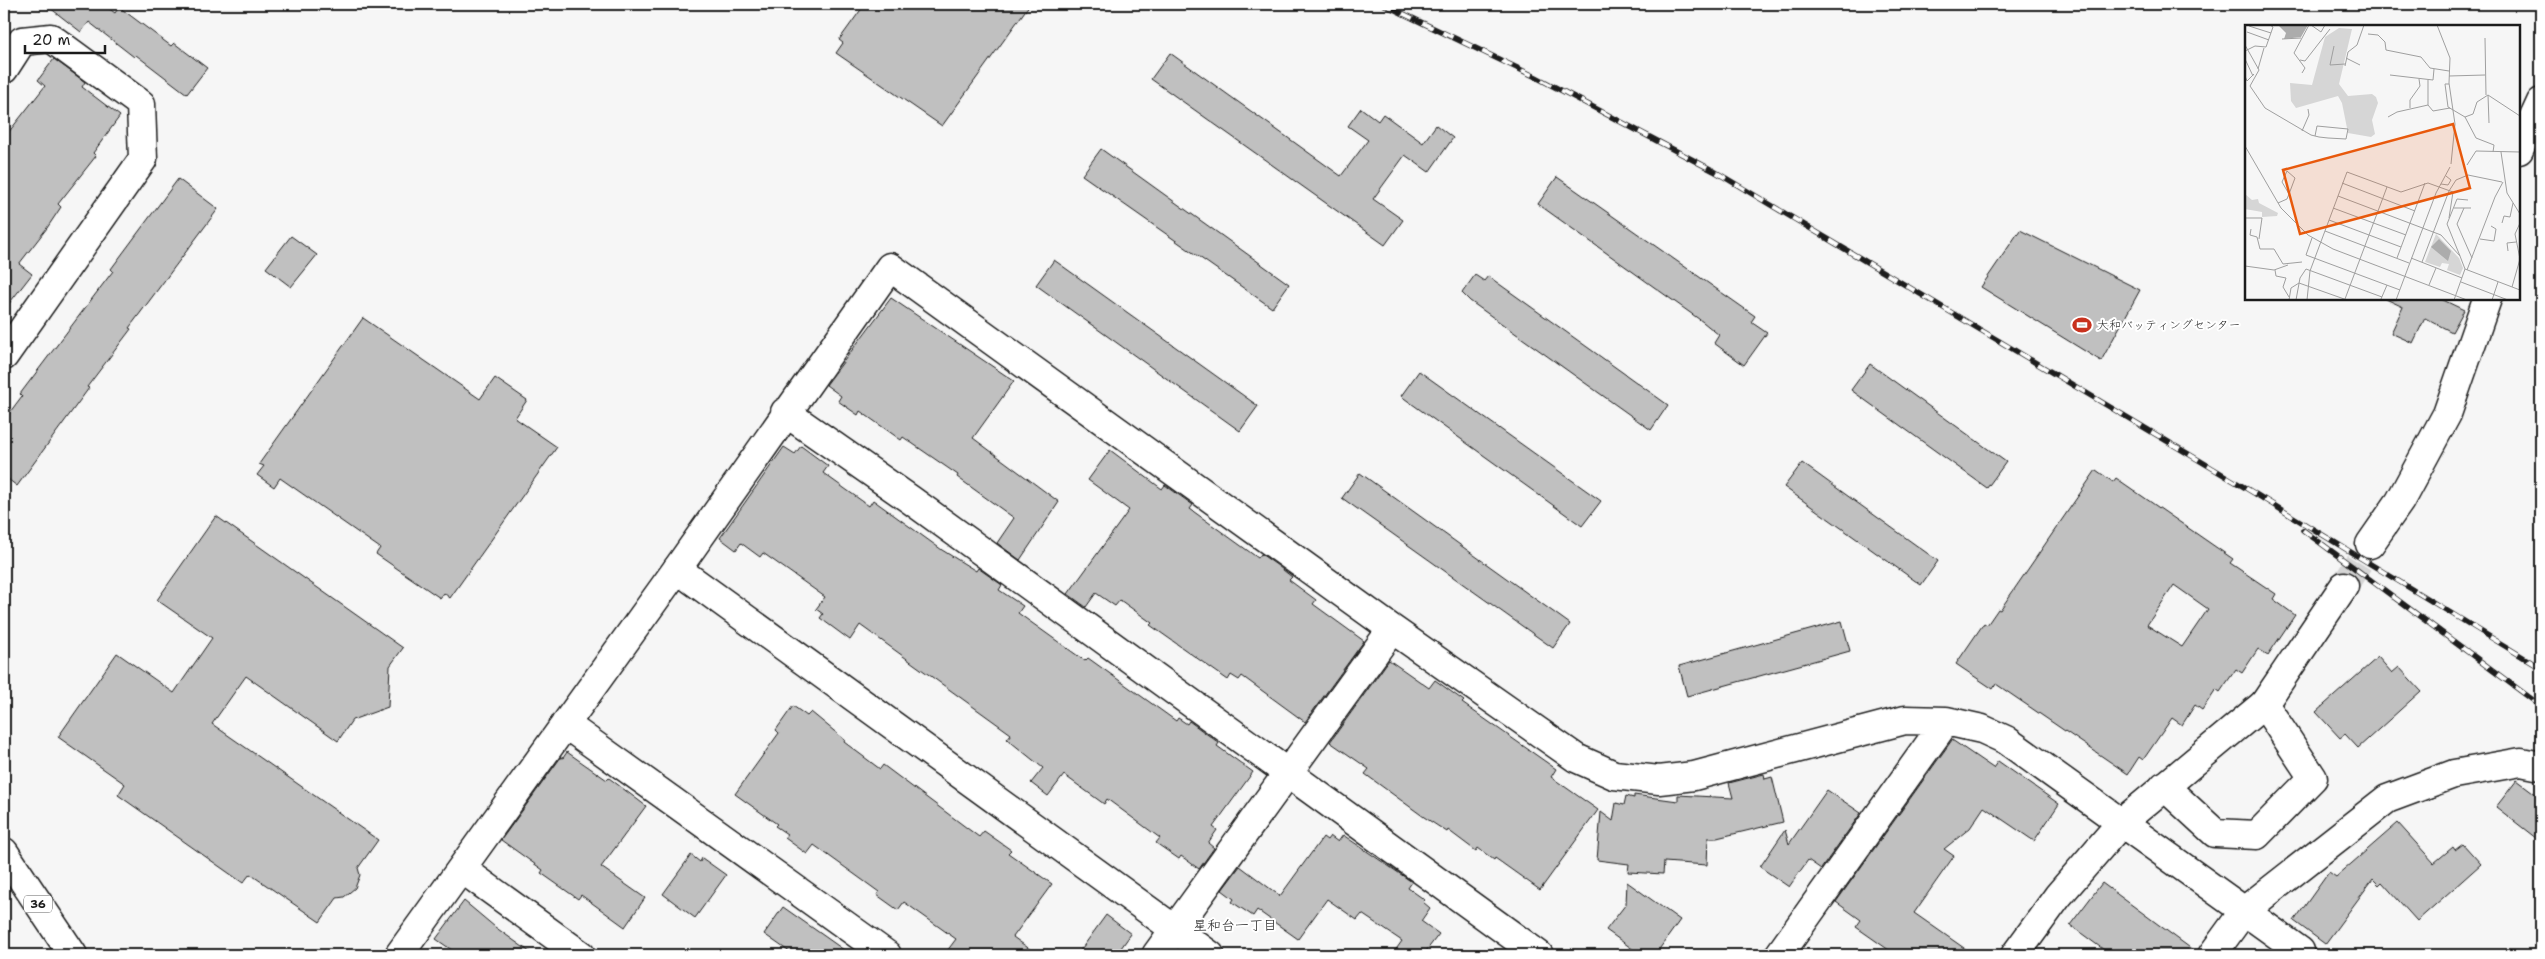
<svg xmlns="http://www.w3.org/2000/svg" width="2545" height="959" viewBox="0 0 2545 959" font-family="'Shantell Sans','Klee One',sans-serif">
<rect width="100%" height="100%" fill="#f6f6f6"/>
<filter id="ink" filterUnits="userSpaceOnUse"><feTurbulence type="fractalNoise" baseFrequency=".02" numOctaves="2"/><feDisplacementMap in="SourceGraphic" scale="10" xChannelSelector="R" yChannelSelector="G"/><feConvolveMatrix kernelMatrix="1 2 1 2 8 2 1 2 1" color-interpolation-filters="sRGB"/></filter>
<g filter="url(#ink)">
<path fill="#c0c0c0" stroke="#1c1c1c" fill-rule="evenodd" d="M45,4h58l12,9 4,-6 52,39 3,-3 33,25 -20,26 -51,-39 -2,2 -45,-35 -8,10z
M865,4h165l-88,122 -106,-73 7,-10 -4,-3z
M1170,53l171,123 27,-36 -20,-14 13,-18 17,13 5,-7 40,29 13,-18 17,13 -24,34 -24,-17 -32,44 30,21 -18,25 -234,-166z
M54,59l31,23 -3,5 38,29 -27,37 3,3 -38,48 3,3 -14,21 -28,36 13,10 -28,36v-172l41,-52 -7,-6z
M1101,149l188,135 -17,24 -190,-133z
M1557,177l198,139 -4,6 16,11 -23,32 -30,-22 5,-8 -16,-13 -165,-118z
M178,179l40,30 -89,119 2,1 -44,58 2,1 -72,98 -13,-10v-56l18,-24 -2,-2 93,-123 -2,-2z
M2020,230l120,60 -39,71 -120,-74z
M291,236l26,19 -26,32 -25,-19z
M1054,260l204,146 -18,25 -204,-146z
M1475,275l9,6 4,-5 180,129 -17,25 -181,-129 -8,-8z
M891,298l123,83 -41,57 86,64 -39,58 -23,-17 17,-25 -57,-41 1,-2 -55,-38 -2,3 -41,-29 -2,4 -20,-14 3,-5 -15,-11z
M2386,299h55l23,11 -12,22 -27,-14 -12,25 -22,-10 12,-26z
M363,318l117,81 15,-21 32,22 -12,18 42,29 -107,151 -6,-5 -4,5 -64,-44 4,-6 -100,-70 -6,9 -17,-12 7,-9 -5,-2z
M1870,364l136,98 -19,26 -136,-98z
M1419,371l182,130 -19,25 -181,-130z
M801,446l27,20 -5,7 46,33 4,-6 69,50 34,21 2,-3 24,17 -3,5 24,16 -5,7 67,48 3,-3 88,63 2,-3 9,6 2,-3 30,22 -2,3 36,26 -40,55 4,3 -9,13 6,5 -15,21 -18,-13 -2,3 -23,-16 4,-5 -53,-39 -3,5 -40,-29 -16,21 -17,-13 12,-15 -36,-29 4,-5 -151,-109 -10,15 -30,-22 3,-4 -7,-5 9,-12 -62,-44 -3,4 -19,-14 -5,7 -16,-12 64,-91 11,7z
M1110,450l52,39 3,-4 28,20 -3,4 68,49 3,-4 17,12 14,11 -3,3 27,20 -3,4 51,37 -59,81 -63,-46 -3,4 -8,-5 -3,5 -78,-55 2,-2 -32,-23 -5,6 -19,-13 -10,14 -18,-13 61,-84 -41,-30z
M1802,463l136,98 -17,24 -137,-98z
M2096,470l17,12 3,-4 117,81 -3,4 46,31 -3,5 22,16 -27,40 -10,-6 -16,24 -6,-4 -16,23 -4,-3 -14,21 -7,-5 -13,20 -10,-7 -29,42 -4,-3 -11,17 -132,-90 -3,5 -37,-25 28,-41 3,2 11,-16 2,1zM2174,585l34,24 -26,38 -35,-22z
M1360,473l210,151 -17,24 -211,-150z
M216,516l187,132 -13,18 -2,41 -36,13 -14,21 -92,-65 -34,48 166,116 -20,28 2,7 -5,13 -11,9 -7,1 -17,24 -70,-48 -7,9 -125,-88 7,-11 -67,-47 59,-84 57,40 38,-55 -55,-38z
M1842,621l8,30 -163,45 -8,-30z
M2378,657l14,16 7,-6 22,24 -63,57 -13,-14 -5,4 -24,-26z
M1389,660l40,28 6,-8 29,21 -2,2 94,66 -5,8 47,33 -58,80 -45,-32 -1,2 -16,-12 -2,3 -28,-21 -1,2 -23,-15 -59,-43 4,-5 -39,-27z
M793,706l14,10 4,-4 34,28 -1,2 36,27 3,-4 96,72 5,-6 27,19 -3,3 44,31 -39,53 25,18h-94l12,-16 -52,-37 -6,8 -21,-15 2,-3 -65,-47 -7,9 -22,-16 2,-4 -12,-8 2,-2 -42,-30 44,-61 -3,-3z
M1952,740l41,28 5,-7 61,43 -25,37 -50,-34 -14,21 -26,21 10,7 -40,57 60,42h-78l-40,-28 5,-7 -25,-18z
M567,752l40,28 2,-2 37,28 -45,61 44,31 -20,29 -44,-32 -3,4 -37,-26 2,-3 -42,-30 60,-83 2,1z
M1764,774l1,5 7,-2 11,45 -66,16h-9l-1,27 -43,-3 -1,12 -35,-2 1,-8 -32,-4 4,-48 12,9 3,-18 8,2 2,-9 8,2v-3l44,6v-6l55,3 -4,-15z
M2517,780l24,18v44l-45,-35z
M1827,790l34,23 -40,56 -13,-9 -19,27 -29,-20 25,-37 4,14z
M2398,823l36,40 19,-16 2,3 8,-6 18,20 -64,57 -35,-39 -3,3 -6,-6 -48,65 -31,-23 35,-49 7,5z
M1343,835l69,47 -4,6 17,12 -2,2 7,6 -9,13 18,13 -16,21h-31l10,-14 -40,-27 -5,6 -30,-21 -29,40 -41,-29 -4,6 -21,-14 2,-3 -12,-9 18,-24 40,30 43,-59 4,3 3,-4 8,6z
M691,855l9,7 2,-4 24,17 -31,43 -32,-24z
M1627,882l53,38 -25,35h-14l-35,-25 20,-26z
M2102,883l95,70v2h-86l-41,-30z
M464,901l31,26 39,28h-75l-23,-16z
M783,907l68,48h-57l-30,-21z
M1106,915l25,19 -15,21h-39z"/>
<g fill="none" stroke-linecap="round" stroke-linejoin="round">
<path stroke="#d5d5d5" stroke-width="28" stroke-dasharray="28 14" stroke-linecap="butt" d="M2344,586l26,-42"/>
<g stroke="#1c1c1c" stroke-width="31">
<path id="minor" d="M4,69l18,-28 29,-3 90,66 2,55 -139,197
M2519,150l22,-48
M785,412l126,88 628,455
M2370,544l30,-43 47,-87 40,-115
M565,724l322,231
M2164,786l51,47 42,2 56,-57 -49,-74
M462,869l119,86
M399,955l278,-386 213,-302 502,362 184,129 38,17 45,5 35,-4 211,-56 41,1 36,8 24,11 294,211 -2,4
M1156,955l236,-326
M1779,955l167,-234
M2212,955l32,-44 143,-112 67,-25 67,-12 20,4"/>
</g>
<g stroke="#1c1c1c" stroke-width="31">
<path id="tertiary" d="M677,569l533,386
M2015,955l43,-59 63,-73 143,-119 80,-118"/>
</g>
<g stroke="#1c1c1c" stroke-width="31">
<path id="primary" d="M4,852l69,103"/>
</g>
<use href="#minor" stroke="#fff" stroke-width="28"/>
<use href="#tertiary" stroke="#fff" stroke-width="28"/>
<use href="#primary" stroke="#fff" stroke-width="28"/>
<g stroke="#1c1c1c" stroke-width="5.5">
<path id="rail" d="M1383,4l153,73 178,94 535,319 292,178
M2303,530l238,176"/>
</g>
<use href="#rail" stroke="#fff" stroke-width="4" stroke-dasharray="11" stroke-linecap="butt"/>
</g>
</g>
<defs>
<g id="stadium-bare" transform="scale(1.5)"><path d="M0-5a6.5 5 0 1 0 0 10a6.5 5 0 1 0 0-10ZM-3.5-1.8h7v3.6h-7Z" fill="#c8321e" stroke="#fff" stroke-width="2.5" paint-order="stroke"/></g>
</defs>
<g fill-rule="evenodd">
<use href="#stadium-bare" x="2082" y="325"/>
</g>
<g text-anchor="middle" stroke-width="4" stroke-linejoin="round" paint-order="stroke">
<rect fill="#fff" stroke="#606060" stroke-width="1" x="24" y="895.5" width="28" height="17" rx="4"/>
<g font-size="11" font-weight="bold" fill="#1c1c1c">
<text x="38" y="908">36</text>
</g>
<g font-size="12" fill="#1c1c1c" stroke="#fff" text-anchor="start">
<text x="2097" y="329">大和バッティングセンター</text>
</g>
<g font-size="14" fill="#1c1c1c" stroke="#fff">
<text x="1235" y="930">星和台一丁目</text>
</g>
</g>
<g transform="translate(2245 25)">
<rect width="275" height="275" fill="#f6f6f6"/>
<path d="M94,3l13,1 -13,55 9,12 24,-2 4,3 2,6 -6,17 3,14 -4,3 -23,-4 -6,-30 -4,-7 -42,12 -5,-7 -1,-18 22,2 13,-48zM0,169l7,6 6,-1 1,4 19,10 -1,3 -15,1v-5l-17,-3zM191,209l23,24 4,10 -3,7 -13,-5 2,-6 -7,-1 -2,4 -15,-5z" fill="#d6d6d6"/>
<path d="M33,0h30l-7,12 -17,2 2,-6zM194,214l12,12 -3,10 -17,-14z" fill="#acacac"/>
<path fill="none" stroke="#9f9f9f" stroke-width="1" d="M66,0l10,7 4,-7M192,0l13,33 -1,25 6,41 -4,40M4,1l22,7M2,7l22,8M123,9l10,1 7,7 1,8 35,7 9,11 19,3M240,13l1,57M37,14l19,-1M0,20l14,25 -9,16 15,22 46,27 8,2 9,1 18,1 2,-10 -31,-3 -2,10M89,21l-4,19 15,-1M0,26l10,-5 11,1 7,-20 -3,-2M101,33l14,7M0,34l8,17M55,35l5,1 25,-32M100,41l3,-14 9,-7 7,-20M13,44l6,-21M57,48l3,-5 -11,-15 15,-28M145,50l43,5 1,-11M0,51l2,5 7,-7M204,51l36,-1M204,59h-4l3,23 17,10 11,21 18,7 -1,7M243,70l1,28M183,80v-25M165,83v-8l10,-14 -1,-7M143,92l9,-5 31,-7 5,6 17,-3M220,92l8,-3 4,-12 11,-7 32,21M57,106l7,-16 -1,-6M0,121l36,62 27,27 25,14 134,51M256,127l6,41 13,21M222,140l9,-14 44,1M97,158l73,28M196,159l7,1 3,-5 -5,-4M93,171l103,39 19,21 5,13M33,178l9,-4 2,-5 6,-16 -8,-7 -5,11 7,12M88,183l73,27M209,183h17M219,183l-7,16 15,34M0,193h17l-3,21M84,195l72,27M257,198l2,-7 6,1 3,-14M6,204l-1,6 7,2 3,12h14l9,15 19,-2M80,206l84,32M67,213l-6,17 94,35M235,214l14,2 2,-12 -5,-3M263,226l-1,-8 9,-1M215,231l-13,-32 10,-25 11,1M152,233l28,-75M166,233l51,20M177,237l27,-71 7,-11 12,-5 34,7M0,241l29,4 14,-5M30,245l1,6 10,2 -3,9 6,10M222,245l28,-73 8,-15M216,257l47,18M184,260l7,-17M267,262l8,-28 -5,-25 5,-11M100,274l42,-112M136,274l6,-14M44,275l2,-12 8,-5 48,17M51,275l4,-22 6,-9 76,28M62,275l3,-29 37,-99 54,20 27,-9 25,9 -4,26M151,275l40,-107 14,-26M209,275l11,-31 55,21M247,275l6,-18"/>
<path fill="#e8590c" fill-opacity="0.15" stroke="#e8590c" stroke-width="2.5" d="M208,99l17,64 -170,46 -17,-64z"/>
<rect width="275" height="275" fill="none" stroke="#1c1c1c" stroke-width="2.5"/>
</g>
<rect width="2545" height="959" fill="none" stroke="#fff" stroke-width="20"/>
<rect x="10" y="10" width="2525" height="939" fill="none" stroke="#1c1c1c" stroke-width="2" filter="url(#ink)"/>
<path d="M25 45v8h80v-8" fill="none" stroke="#1c1c1c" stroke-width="2.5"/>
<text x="32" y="45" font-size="15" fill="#1c1c1c" stroke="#ffffff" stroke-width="4" paint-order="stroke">20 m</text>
</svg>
